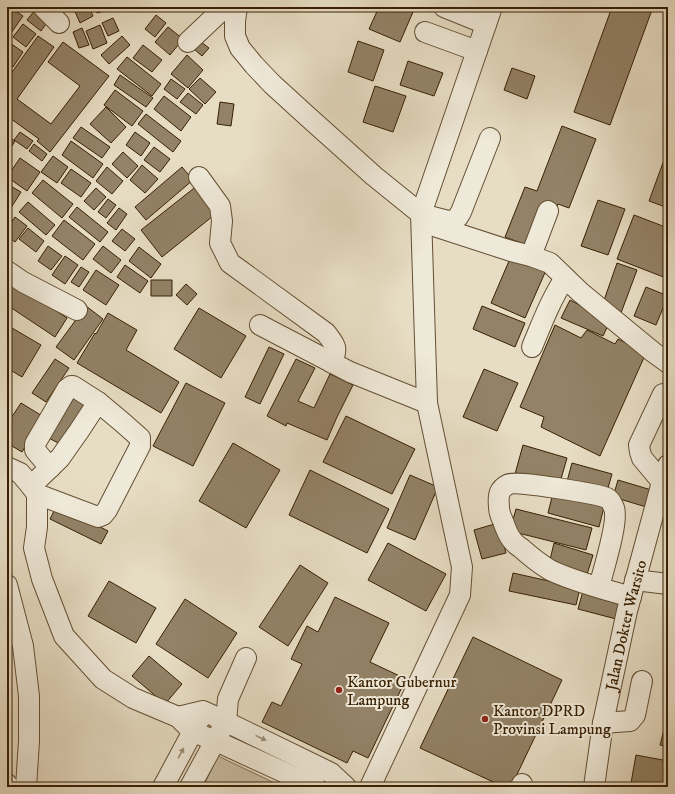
<svg xmlns="http://www.w3.org/2000/svg" width="675" height="794" viewBox="0 0 675 794" font-family="'IM FELL DW Pica',serif">
<rect width="100%" height="100%" fill="#e7ddc4"/>
<filter id="stains"><feTurbulence type="fractalNoise" baseFrequency=".005" numOctaves="4"/><feColorMatrix values="0 0 0 0 .2 0 0 0 0 .09 0 0 0 0 .02 0 0 0 .5 -.17"/></filter>
<radialGradient id="worn" r=".72"><stop offset=".6" stop-color="#630" stop-opacity="0"/><stop offset="1" stop-color="#630" stop-opacity=".3"/></radialGradient>
<path fill="#c9bda3" stroke="#806e52" d="M218,756l65,31h-80z"/>
<path fill="#938267" stroke="#382002" d="M73,7h16l4,9 -13,7z
M96,7h10l1,3 -10,3z
M379,7h23l11,5 -13,30 -31,-13z
M612,7h41l-43,118 -36,-13z
M11,8l12,8 -14,20 -2,-1v-21z
M35,10l13,11 -7,10 -14,-11z
M156,15l10,8 -11,14 -10,-8z
M113,18l6,13 -11,5 -6,-13z
M23,24l13,10 -10,13 -13,-10z
M100,25l7,18 -14,6 -7,-18z
M168,27l15,12 -13,16 -15,-13z
M82,28l7,17 -10,3 -6,-16z
M38,36l16,11 -37,52 34,25 29,-38 -32,-24 15,-20 46,34 -59,76 -13,-11 2,-2 -32,-23v-37z
M122,36l8,9 -21,19 -8,-9z
M7,41l16,11 -10,15 -6,-5z
M358,41l26,9 -11,31 -25,-9z
M201,42l8,6 -7,8 -8,-7z
M143,45l19,15 -10,12 -19,-14z
M187,55l16,15 -15,18 -17,-14z
M127,57l34,27 -9,12 -35,-27z
M408,61l35,12 -9,23 -34,-11z
M512,68l23,8 -8,23 -23,-9z
M120,75l33,23 -7,9 -32,-22z
M200,78l16,14 -11,12 -16,-15z
M171,79l14,10 -8,10 -13,-10z
M375,86l31,10 -13,36 -30,-10z
M115,90l28,21 -11,15 -28,-21z
M188,93l15,12 -7,9 -16,-12z
M164,96l27,21 -10,14 -27,-22z
M220,102l14,2 -3,22 -14,-2z
M106,107l20,20 -15,16 -21,-19z
M146,114l35,27 -8,11 -35,-28z
M562,126l34,13 -27,69 -11,-4 -18,46 -35,-13 20,-50 12,4z
M81,127l29,20 -8,11 -29,-20z
M20,132l13,9 -6,8 -13,-9z
M135,132l15,11 -9,13 -15,-11z
M7,136l8,5 -8,13z
M71,141l32,23 -10,14 -31,-23z
M34,144l13,10 -5,7 -13,-10z
M154,147l16,12 -10,13 -16,-12z
M123,152l15,14 -11,12 -15,-14z
M53,156l15,11 -11,16 -16,-11z
M20,158l20,14 -13,19 -20,-14z
M664,160l4,2v46l-19,-7z
M142,165l16,14 -13,14 -15,-13z
M107,167l16,14 -11,13 -16,-13z
M182,167l11,13 -47,40 -11,-13z
M71,169l20,14 -10,14 -20,-14z
M43,180l30,24 -11,14 -30,-25z
M7,184l14,8 -12,19 -2,-1z
M198,185l20,27 -56,45 -21,-27z
M96,188l10,9 -12,13 -10,-9z
M108,199l8,6 -10,13 -8,-6z
M598,200l27,9 -17,46 -27,-9z
M28,202l27,23 -9,10 -27,-23z
M77,207l31,25 -8,10 -31,-25z
M119,208l8,6 -11,16 -9,-7z
M634,215l34,13v45l-2,5 -49,-19z
M15,217l12,9 -12,16 -8,-6v-8z
M64,220l31,24 -12,16 -31,-24z
M28,228l16,13 -8,11 -17,-13z
M122,229l13,10 -10,12 -13,-10z
M7,241l5,4 -5,6z
M48,246l14,10 -11,14 -13,-9z
M103,246l18,14 -10,13 -18,-14z
M139,247l22,17 -10,14 -22,-17z
M512,254l35,14 -22,50 -34,-15z
M65,256l13,9 -13,19 -13,-9z
M617,263l20,7 -16,43 -19,-7z
M125,265l23,16 -8,12 -23,-16z
M81,267l8,5 -10,15 -8,-5z
M96,270l23,15 -13,20 -23,-15z
M7,278l60,40 -12,19 -48,-32z
M151,280h21v16h-21z
M186,284l11,10 -10,11 -11,-10z
M646,287l22,9 -12,29 -22,-9z
M570,300l40,21 -7,15 -42,-18z
M86,306l17,13 -29,41 -18,-13z
M482,306l43,17 -10,24 -42,-18z
M199,308l47,28 -25,42 -47,-29z
M108,313l29,17 -11,20 53,32 -18,31 -84,-50 18,-30 1,1z
M7,325l34,20 -19,32 -15,-9z
M555,325l26,13 6,-8 28,14 3,-5 28,14 -46,103 -59,-29 3,-10 -24,-10z
M269,347l15,7 -24,50 -15,-7z
M55,359l14,9 -23,34 -14,-9z
M296,359l19,9 -17,33 16,7 16,-34 23,11 -16,32 -10,23 -40,-17 -1,3 -19,-10z
M484,369l34,14 -21,48 -34,-14z
M186,383l39,20 -32,63 -40,-20z
M70,390l17,9 -25,46 -17,-9z
M21,403l23,14 -22,35 -15,-9v-19z
M346,416l69,33 -23,45 -69,-32z
M233,443l47,27 -34,58 -47,-27z
M523,445l44,13 -8,28 -44,-12z
M572,463l40,11 -6,21 -40,-10z
M310,470l79,39 -22,44 -78,-38z
M410,475l28,12 -23,53 -28,-12z
M618,480l40,12 -5,17 -40,-12z
M554,489l51,14 -6,24 -51,-14z
M57,505l51,26 -7,13 -51,-25z
M516,509l76,19 -6,22 -76,-19z
M498,523l8,30 -24,6 -8,-29z
M388,543l58,31 -20,37 -58,-31z
M554,543l39,12 -7,23 -37,-14z
M300,565l28,18 -40,63 -29,-19z
M513,573l67,15 -4,17 -67,-14z
M109,581l47,27 -20,35 -48,-27z
M583,591l42,12 -5,17 -42,-11z
M335,597l54,26 -19,39 36,17 -38,79 -15,-7 -6,12 -85,-41 10,-20 9,4 21,-42 -11,-5 16,-33 11,6z
M185,599l52,34 -29,45 -52,-34z
M473,637l89,43 -51,107h-7l-84,-39z
M149,656l33,28 -17,20 -33,-28z
M668,715v32l-8,-2z
M636,755l32,6v26h-17l-20,-4z"/>
<g fill="none" stroke-linecap="round" stroke-linejoin="round">
<g stroke="#644f32" stroke-width="22">
<g id="minor">
<path d="M43,7l16,16"/>
<path d="M237,7l-2,14v15l5,12 14,17 18,19 34,31 68,61 47,38 27,7 6,-1 4,-3 3,-5 29,-74"/>
<path d="M444,7l42,17"/>
<path d="M425,32l52,19"/>
<path d="M188,42l37,-35"/>
<path d="M199,177l21,29 2,15 -2,22 10,20 96,70c10,13 12,14 6,30"/>
<path d="M431,225l80,26 20,5 19,7 30,29 73,60 15,11"/>
<path d="M531,256l17,-45"/>
<path d="M7,271l16,11 54,28"/>
<path d="M260,325l90,47 77,31"/>
<path d="M532,347c10,-24 19,-48 33,-69"/>
<path d="M7,467l13,6 11,13 6,8v33l-3,21 8,31 22,57 39,43 30,19 45,19 15,15 23,9 100,46"/>
<path d="M50,468l-15,-18v-6l32,-55 4,-3h2l25,16"/>
<path d="M662,482l-20,-24 -2,-6 -1,-7 24,-51"/>
<path d="M31,486l29,-28 19,-27 19,-29 24,20 18,16v8l-33,64 -4,5 -5,2 -61,-23"/>
<path d="M635,580l33,4"/>
<path d="M7,585l16,61 6,50v45l-3,46"/>
<path d="M599,587c4,-16 20,-66 15,-79 -2,-4 -3,-8 -7,-10 -9,-4 -92,-18 -98,-14 -11,5 -11,12 -10,23 0,5 2,10 4,14 2,6 5,14 9,19 2,3 6,6 9,8 9,8 19,16 29,22 25,12 54,19 81,27"/>
<path d="M178,717l25,-6 11,5 117,57 15,14"/>
<path d="M603,723l27,-2 5,-6 7,-34"/>
<path d="M7,784l2,3"/>
<path d="M163,787l36,-67"/>
<path d="M190,787l36,-66 2,-22 18,-41"/>
<path d="M370,787l90,-192 2,-28 -35,-164 -6,-189 71,-207"/>
<path d="M521,787l1,-3"/>
<path id="s1" d="M594,787l9,-64 24,-112 35,-129 6,-17"/>
</g>
</g>
<use href="#minor" stroke="#efe9d9" stroke-width="20"/>
</g>
<defs><path id="oneway-solid" d="M-6-.8H1V-3.2L6.5 0L1 3.2V.8H-6Z"/></defs>
<g fill="#9d8f78">
<use href="#oneway-solid" transform="translate(261 738) rotate(26)"/>
<use href="#oneway-solid" transform="translate(181 753) rotate(-61)"/>
</g>
<g fill="#8f2418" stroke="#efe9d9" stroke-width="1.5">
<circle cx="339" cy="690" r="4"/>
<circle cx="485" cy="719" r="4"/>
</g>
<g text-anchor="middle" stroke-width="4" stroke-linejoin="round" paint-order="stroke">
<g font-size="16" fill="#382002" stroke="#efe9d9">
<text dy="6" stroke="none"><textPath href="#s1" startOffset="165">Jalan Dokter Warsito</textPath></text>
</g>
<g font-size="16" fill="#382002" stroke="#efe9d9" text-anchor="start">
<text x="347" y="687">Kantor Gubernur<tspan x="347" dy="18">Lampung</tspan></text>
<text x="493" y="716">Kantor DPRD<tspan x="493" dy="18">Provinsi Lampung</tspan></text>
</g>
</g>
<rect width="675" height="794" fill="none" stroke="#e7ddc4" stroke-width="24"/>
<rect x="8" y="8" width="659" height="778" fill="none" stroke="#382002" stroke-width="2"/>
<rect x="12" y="12" width="651" height="770" fill="none" stroke="#382002"/>
<rect width="100%" height="100%" filter="url(#stains)"/>
<rect width="100%" height="100%" fill="url(#worn)"/>
</svg>
